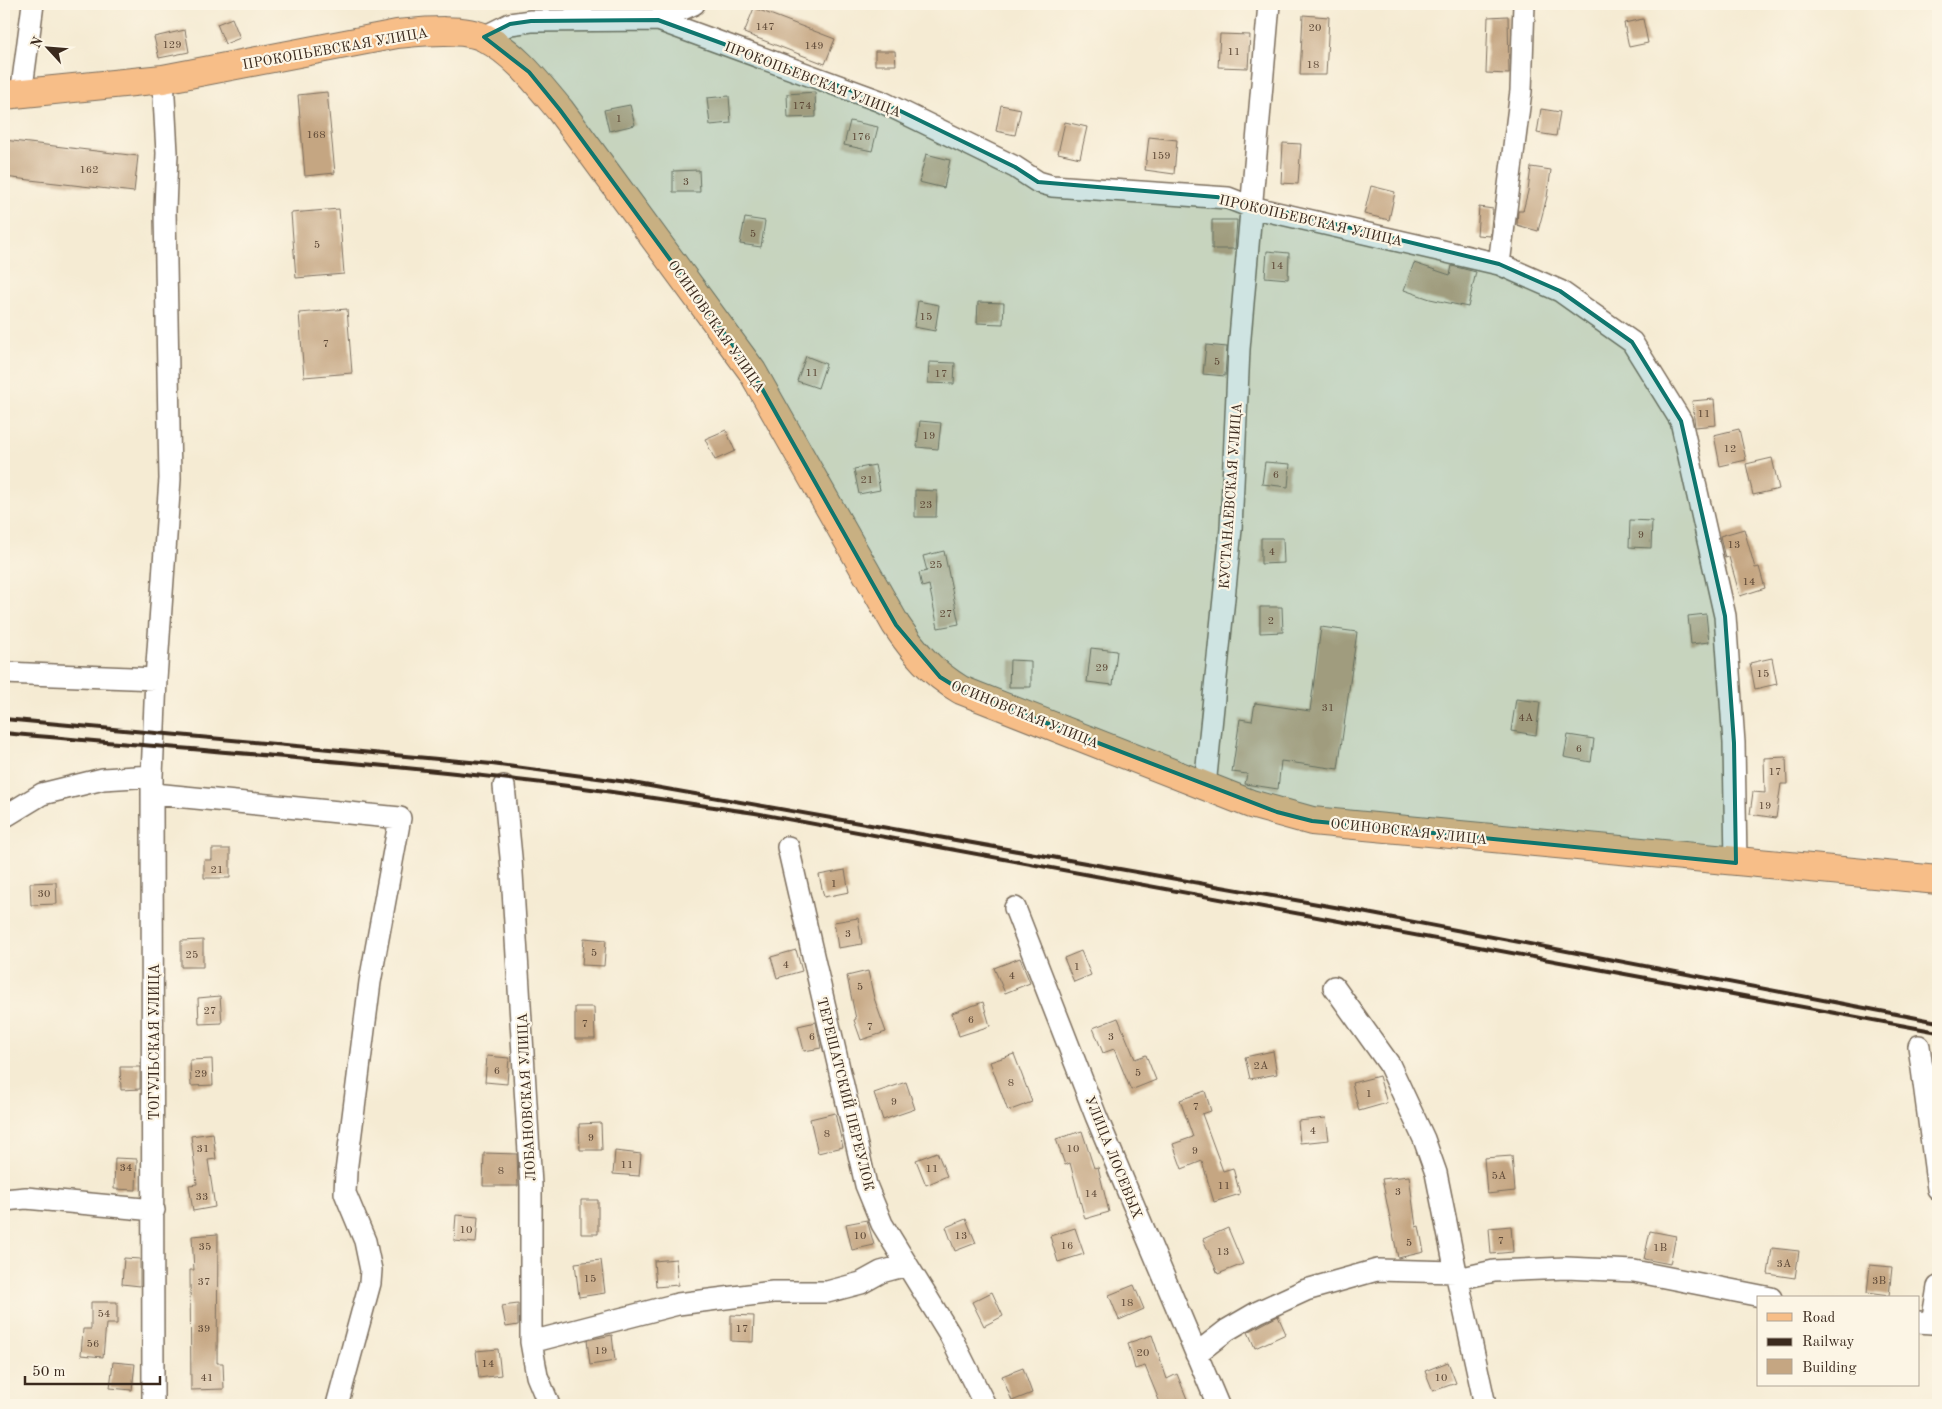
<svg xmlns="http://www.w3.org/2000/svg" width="1942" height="1409" viewBox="0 0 1942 1409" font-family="'Old Standard TT',serif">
<rect width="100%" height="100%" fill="#fcf5e5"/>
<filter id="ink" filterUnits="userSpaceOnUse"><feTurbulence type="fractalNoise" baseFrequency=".02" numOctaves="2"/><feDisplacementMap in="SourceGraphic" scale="10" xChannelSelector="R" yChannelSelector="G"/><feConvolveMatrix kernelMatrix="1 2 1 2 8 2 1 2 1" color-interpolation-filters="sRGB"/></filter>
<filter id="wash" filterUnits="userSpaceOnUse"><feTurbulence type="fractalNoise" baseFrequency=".0096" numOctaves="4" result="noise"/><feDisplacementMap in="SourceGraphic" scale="20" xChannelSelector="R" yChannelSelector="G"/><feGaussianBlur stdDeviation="1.12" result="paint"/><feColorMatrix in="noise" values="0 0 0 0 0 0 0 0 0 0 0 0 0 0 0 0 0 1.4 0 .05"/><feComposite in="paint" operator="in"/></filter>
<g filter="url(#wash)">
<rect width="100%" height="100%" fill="#f5ebd3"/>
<g id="blocks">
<path fill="#c5a682" d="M754,8l81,31 -10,25 -81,-31z
M1303,15l26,2 -3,58h-26z
M1508,16l1,58 -23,-1 2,-56z
M232,18l8,20 -15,6 -8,-20z
M1643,19l5,24 -19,4 -5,-24z
M185,30l4,22 -30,6 -5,-21z
M1220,34l30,1 -2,33 -30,-1z
M875,51h20l1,14h-21z
M327,92l8,81 -30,3 -7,-81z
M815,92l1,25 -28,1 -1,-24z
M729,96l2,27 -21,2 -3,-27z
M630,105l5,20 -26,6 -5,-21z
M1001,105l20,4 -6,26 -19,-4z
M1541,109l19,3 -4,24 -19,-3z
M850,121l28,6 -6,24 -28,-6z
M1065,122l22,5 -7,31 -22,-5z
M1149,137l28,3 -3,34 -29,-4z
M4,140l134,16 -4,36 -130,-15z
M1283,143l18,1 -3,40 -17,-1z
M926,154l24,6 -6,28 -25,-6z
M1531,167l20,3 -4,27 -9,34 -21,-6 1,-14h5l5,-20z
M699,170l1,22h-27v-21z
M1371,186l24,6 -6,28 -25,-6z
M1479,207l14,2 -3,27 -13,-1z
M339,209l5,65 -48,4 -5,-65z
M745,218l20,3 -4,26 -21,-3z
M1212,220h25l-2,29h-23z
M1267,251l22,2 -1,26 -23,-2z
M1414,263l36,12 2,-9 24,6 -8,35 -38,-8 -26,-9z
M918,301l21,4 -4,26 -21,-4z
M978,302l26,1 -1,21 -26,-1z
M347,309l5,64 -48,4 -5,-64z
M1206,345l21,2 -2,29 -22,-2z
M806,356l20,8 -8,24 -21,-7z
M929,362l26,1 -1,21 -26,-1z
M1714,399l2,26 -21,2 -3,-26z
M920,421l21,2 -3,26 -21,-2z
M1739,429l7,31 -26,6 -6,-31z
M726,430l9,21 -20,9 -10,-21z
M1772,458l7,31 -26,6 -7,-31z
M1265,462l25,2 -2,23 -26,-3z
M875,465l5,25 -21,4 -5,-25z
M915,490l22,1 -1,26h-21z
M1630,520l22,1 -1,27 -22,-1z
M1744,529l11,39 4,-1 6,21 -25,8 -11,-39 -4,1 -5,-22z
M1261,538h22l1,25 -23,1z
M944,551l15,73 -21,4 -9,-43 -7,2 -3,-14 8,-2 -4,-15z
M1260,607h22l1,25 -23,1z
M1706,614l3,28 -18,2 -3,-28z
M1321,627l36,5 -19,137 -57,-8 -3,28 -33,-5 2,-10 -15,-2 8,-53 12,2 3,-18 55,8z
M1091,648l26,3 -4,34 -26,-3z
M1772,658l5,26 -22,5 -5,-26z
M1010,660l21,1v26h-22z
M1516,699l24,3 -4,33 -25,-4z
M1568,735l26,4 -3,23 -27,-5z
M1786,757l1,27h-6l-5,34 -26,-4 3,-22 12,1 -1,-35z
M212,849h18v29h-26v-18h8z
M845,870l4,22 -25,5 -5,-22z
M56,882l1,22 -26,1 -1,-22z
M858,918l4,26 -24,4 -4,-26z
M584,938l22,2 -2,26 -22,-1z
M203,940v27h-22v-26z
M796,950l6,21 -25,7 -6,-21z
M1081,951l10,24 -17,7 -10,-24z
M1020,958l10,25 -25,10 -11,-25z
M868,971l6,27 12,34 -25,8 -7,-20 2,-1 -9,-43z
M220,996l2,27 -23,1 -1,-26z
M983,1002l7,24 -31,10 -7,-23z
M575,1007h19l1,32h-20z
M1118,1018l17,41 11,-4 10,25 -25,10 -17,-41 -11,4 -10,-25z
M816,1022l5,26 -17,3 -6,-25z
M1273,1051l4,23 -27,5 -5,-22z
M1014,1054l18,48 -24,9 -18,-49z
M487,1056l22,2 -2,26 -22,-2z
M212,1059l1,26 -22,1 -1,-26z
M120,1067h20v22l-19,1z
M1379,1076l8,27 -28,8 -7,-28z
M906,1082l9,27 -32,11 -9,-27z
M1205,1091l6,20 -9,3 21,57 10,-3 7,26 -26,8 -12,-41 -20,8 -9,-25 20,-7 -13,-37z
M835,1113l8,34 -25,6 -8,-34z
M1326,1118l3,22 -29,3 -2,-22z
M601,1123l1,27h-22l-1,-26z
M1082,1131l12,37 4,-1 11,45 -24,7 -15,-56 -5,2 -9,-26z
M213,1133l3,26 -8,1 7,47 -22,4 -4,-26 8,-1 -6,-48z
M615,1151l26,3 -2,22 -26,-2z
M937,1152l10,24 -21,9 -10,-25z
M484,1153l33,1 1,32h-35z
M1512,1156l3,35 -28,3 -3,-36z
M115,1158l22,1 -1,31 -22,-1z
M1409,1176l7,51 3,-1 5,26 -26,6 -16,-79z
M581,1200h17v34h-17z
M456,1215l22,2 -2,26 -22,-2z
M966,1219l10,24 -21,8 -9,-24z
M867,1220l7,25 -22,5 -6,-26z
M1511,1226l2,26 -22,2 -2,-26z
M1075,1228l9,26 -26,8 -8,-26z
M1228,1228l15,36 -25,10 -15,-35z
M1650,1231l26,5 -6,28 -26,-5z
M218,1234l-1,129h6l1,26 -33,1 -1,-120h4l-2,-34z
M1772,1248l27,3 -4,27 -27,-4z
M124,1258l16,1v27l-18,-2z
M676,1259l2,26 -22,2 -2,-26z
M601,1260l4,33 -26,4 -4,-34z
M1870,1265l22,2 -3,29 -22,-3z
M1134,1285l10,24 -25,11 -10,-25z
M992,1292l11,24 -19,10 -12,-24z
M91,1302h26v22h-11l-3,33 -22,-2 2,-26h8z
M518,1304v21l-12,2 -4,-21z
M731,1315l23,1 -1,26 -22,-1z
M1278,1316l8,18 -31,14 -7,-16z
M612,1335l3,26 -25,4 -3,-25z
M1152,1335l15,44 10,-5 10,25 -14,6h-12l-16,-39 -10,3 -7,-26z
M498,1349l3,26 -22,3 -3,-27z
M113,1362l22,2 -3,26 -22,-2z
M1448,1362l8,21 -23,8 -8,-20z
M1023,1368l9,25 -20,8 -10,-25z"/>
</g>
</g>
<g filter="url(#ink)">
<use href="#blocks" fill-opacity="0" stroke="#7c6e5d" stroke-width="1"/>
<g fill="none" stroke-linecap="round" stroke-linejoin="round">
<g stroke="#7c6e5d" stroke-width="24">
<path id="minor" d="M658,20l36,-16
M484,37l26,-13 21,-3 127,-1 222,81 135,66 23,15 14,4 176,12 23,9 248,57 61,27 72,51 49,79 44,195 9,127 2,120
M21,95l12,-91
M1499,264l22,-173 3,-87
M4,673l152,6
M504,786l7,71 20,328v157l6,34 12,29
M1205,786l26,-257 8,-180 30,-345
M154,794l246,24 -30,164 -24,190 -1,21 20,48 6,29 -1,13 -33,122
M4,817l38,-23 61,-15 49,-3
M788,847l78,338 16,39 67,109 36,72
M1015,908l81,208 122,289
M1334,987l55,77 35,75 12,34 20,99
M1919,1046l19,143
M4,1200l22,-2 128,12
M1458,1279l36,-8 72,-3 68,3 137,27
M1918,1322l14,1 6,-36
M531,1342l147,-38 95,-12h54l34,-9 20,-11 26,-7
M1196,1354l31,-24 31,-18 48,-22 71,-20 79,2 29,133
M153,1405l-1,-629 4,-97 14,-200 -5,-268 2,-58 -4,-74"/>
</g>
<g stroke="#7c6e5d" stroke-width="30">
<path id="major" d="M4,95l159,-16 234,-45c23,-2 67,-7 88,4 31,16 53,46 75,72l192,261 144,254c19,28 35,47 65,65l290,114 61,17 626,59"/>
</g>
<use href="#minor" stroke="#fff" stroke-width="21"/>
<use href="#major" stroke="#f7be88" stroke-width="28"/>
<path stroke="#3b2a1e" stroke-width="4" d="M4,719l488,45 135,18 719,127 592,113
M4,733c185,17 371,29 556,52 65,8 130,19 195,28l1183,219"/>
</g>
</g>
<path fill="#0f766e" fill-opacity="0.2" stroke="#0f766e" stroke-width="4" stroke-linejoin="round" d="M658,20l222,81 135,66 23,15 190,16 271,66 61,27 72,51 49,79 44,195 9,127 2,120 -424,-42 -35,-9 -316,-122 -21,-13 -44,-52 -144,-254 -192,-261 -31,-38 -45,-35 26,-13 21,-3z"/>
<g text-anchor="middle" stroke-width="4.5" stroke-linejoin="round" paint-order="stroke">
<g font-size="11" fill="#5e4937">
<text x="765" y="30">147</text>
<text x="1315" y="31">20</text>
<text x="172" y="48">129</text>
<text x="814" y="49">149</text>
<text x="1234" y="55">11</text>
<text x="1313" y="68">18</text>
<text x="802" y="109">174</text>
<text x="619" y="122">1</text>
<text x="316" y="138">168</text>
<text x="861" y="140">176</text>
<text x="1161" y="159">159</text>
<text x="89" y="173">162</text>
<text x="686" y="185">3</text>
<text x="753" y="237">5</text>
<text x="317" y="248">5</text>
<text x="1277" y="269">14</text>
<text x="926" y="320">15</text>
<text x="326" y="347">7</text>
<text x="1217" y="365">5</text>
<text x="812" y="376">11</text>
<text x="941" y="377">17</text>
<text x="1704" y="417">11</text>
<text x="929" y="439">19</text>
<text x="1730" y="452">12</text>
<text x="1276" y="478">6</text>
<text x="867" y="483">21</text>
<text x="926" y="508">23</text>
<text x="1641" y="538">9</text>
<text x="1734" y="548">13</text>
<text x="1272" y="555">4</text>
<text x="936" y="568">25</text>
<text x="1749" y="585">14</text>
<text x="946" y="617">27</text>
<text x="1271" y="624">2</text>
<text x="1102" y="671">29</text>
<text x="1763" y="677">15</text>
<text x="1328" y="711">31</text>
<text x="1526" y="721">4А</text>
<text x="1579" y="752">6</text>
<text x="1775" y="775">17</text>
<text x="1765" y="809">19</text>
<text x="217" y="873">21</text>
<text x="834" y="887">1</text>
<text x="44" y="897">30</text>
<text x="848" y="937">3</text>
<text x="594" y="956">5</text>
<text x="192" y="958">25</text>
<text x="786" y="968">4</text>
<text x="1077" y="970">1</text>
<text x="1012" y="979">4</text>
<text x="860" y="990">5</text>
<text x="210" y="1014">27</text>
<text x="971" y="1023">6</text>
<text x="585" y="1027">7</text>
<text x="870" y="1030">7</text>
<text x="812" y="1040">6</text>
<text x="1111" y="1040">3</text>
<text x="1261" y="1069">2А</text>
<text x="497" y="1074">6</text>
<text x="1138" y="1076">5</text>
<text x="201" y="1077">29</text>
<text x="1011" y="1086">8</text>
<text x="1369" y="1097">1</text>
<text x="894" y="1105">9</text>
<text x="1196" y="1110">7</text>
<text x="1313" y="1134">4</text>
<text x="827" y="1137">8</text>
<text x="591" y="1141">9</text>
<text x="203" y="1152">31</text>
<text x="1073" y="1152">10</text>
<text x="1195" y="1154">9</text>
<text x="627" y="1168">11</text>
<text x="126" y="1171">34</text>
<text x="932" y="1172">11</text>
<text x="501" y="1174">8</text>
<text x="1499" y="1179">5А</text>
<text x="1224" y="1189">11</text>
<text x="1398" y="1195">3</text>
<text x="1091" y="1197">14</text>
<text x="202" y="1200">33</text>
<text x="466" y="1233">10</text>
<text x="860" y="1239">10</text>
<text x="961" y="1239">13</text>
<text x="1501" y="1244">7</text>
<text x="1409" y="1246">5</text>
<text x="1067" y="1249">16</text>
<text x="205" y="1250">35</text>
<text x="1660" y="1251">1В</text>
<text x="1223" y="1255">13</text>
<text x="1784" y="1267">3А</text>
<text x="590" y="1282">15</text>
<text x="1879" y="1284">3В</text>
<text x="204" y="1285">37</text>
<text x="1127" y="1306">18</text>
<text x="104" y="1317">54</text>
<text x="204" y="1332">39</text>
<text x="742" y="1332">17</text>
<text x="93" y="1347">56</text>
<text x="601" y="1354">19</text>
<text x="1143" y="1356">20</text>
<text x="488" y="1367">14</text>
<text x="207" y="1381">41</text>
<text x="1441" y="1381">10</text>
</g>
<g font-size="14" fill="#3b2a1e" stroke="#fcf5e5">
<text transform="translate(335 48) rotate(-10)" y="5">ПРОКОПЬЕВСКАЯ УЛИЦА</text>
<text transform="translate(813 79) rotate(21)" y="5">ПРОКОПЬЕВСКАЯ УЛИЦА</text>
<text transform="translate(1311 220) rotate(13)" y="5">ПРОКОПЬЕВСКАЯ УЛИЦА</text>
<text transform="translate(717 326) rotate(55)" y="5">ОСИНОВСКАЯ УЛИЦА</text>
<text transform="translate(1230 496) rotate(-86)" y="5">КУСТАНАЕВСКАЯ УЛИЦА</text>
<text transform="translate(1025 714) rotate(22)" y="5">ОСИНОВСКАЯ УЛИЦА</text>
<text transform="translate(1409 831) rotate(6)" y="5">ОСИНОВСКАЯ УЛИЦА</text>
<text transform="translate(154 1042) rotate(-90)" y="5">ТОГУЛЬСКАЯ УЛИЦА</text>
<text transform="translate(846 1094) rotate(76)" y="5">ТЕРЕШАТСКИЙ ПЕРЕУЛОК</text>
<text transform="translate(526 1097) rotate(-93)" y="5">ЛОБАНОВСКАЯ УЛИЦА</text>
<text transform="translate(1114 1157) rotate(68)" y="5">УЛИЦА ЛОСЕВЫХ</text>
</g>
</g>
<rect width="1942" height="1409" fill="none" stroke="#fcf5e5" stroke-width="20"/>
<rect x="1757" y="1296" width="162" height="90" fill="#fcf5e5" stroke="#afa495"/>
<rect x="1767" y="1313" width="25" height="8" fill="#f7be88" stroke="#afa495"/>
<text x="1802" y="1322" font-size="15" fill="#3b2a1e">Road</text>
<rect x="1767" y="1338" width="25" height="8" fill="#3b2a1e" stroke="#afa495"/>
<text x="1802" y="1346" font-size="15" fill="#3b2a1e">Railway</text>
<rect x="1767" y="1359" width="25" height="15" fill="#c5a682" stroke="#afa495"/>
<text x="1802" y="1372" font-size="15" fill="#3b2a1e">Building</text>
<g transform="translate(48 48) rotate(296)" stroke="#fcf5e5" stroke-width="4" paint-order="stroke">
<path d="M0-4L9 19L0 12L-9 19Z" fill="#3b2a1e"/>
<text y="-8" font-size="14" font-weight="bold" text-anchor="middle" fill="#3b2a1e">N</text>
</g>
<path d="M25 1376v8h135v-8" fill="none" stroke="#3b2a1e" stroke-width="2.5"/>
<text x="32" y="1376" font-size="15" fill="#3b2a1e" stroke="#fcf5e5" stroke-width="4" paint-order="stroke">50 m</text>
</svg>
